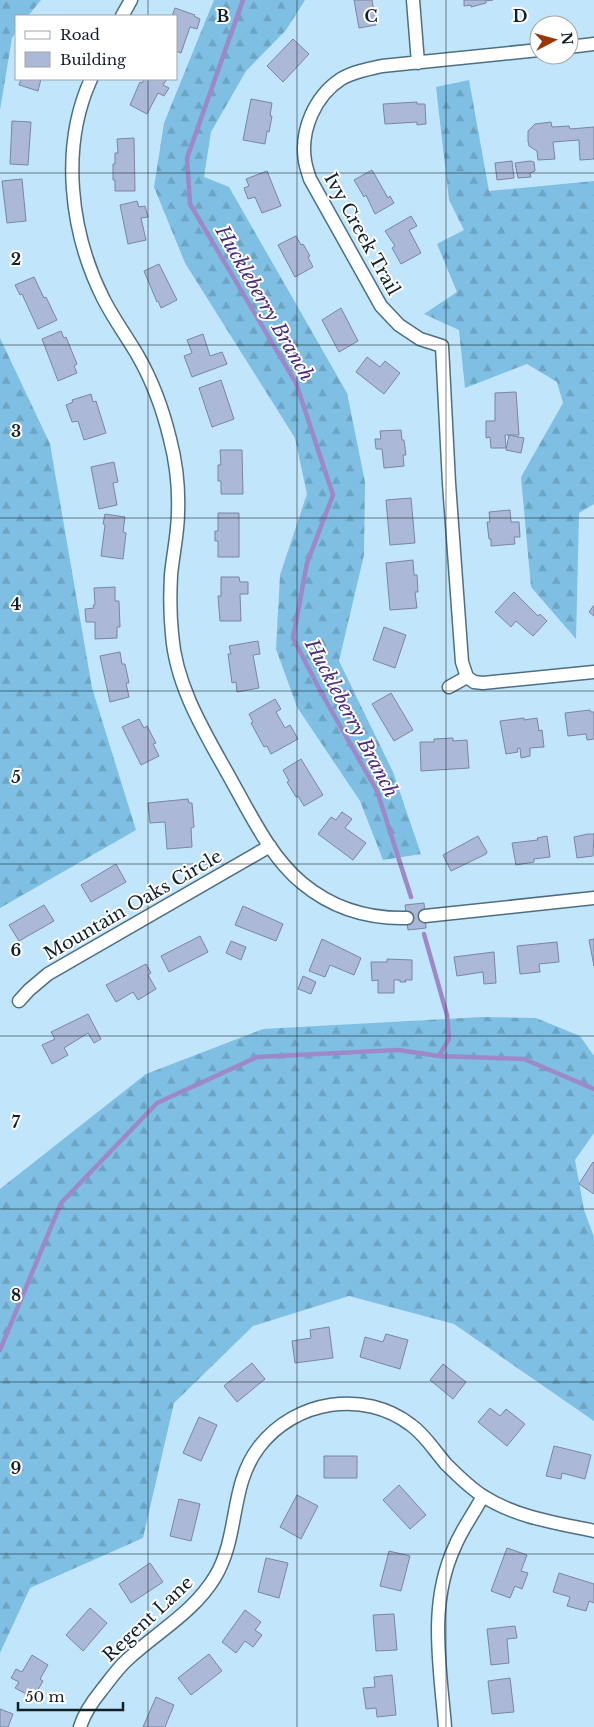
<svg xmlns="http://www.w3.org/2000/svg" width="594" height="1727" viewBox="0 0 594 1727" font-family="'Libre Baskerville',serif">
<defs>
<pattern id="forest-firs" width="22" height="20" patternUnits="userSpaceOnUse" patternTransform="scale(1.25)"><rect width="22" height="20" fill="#7ebfe3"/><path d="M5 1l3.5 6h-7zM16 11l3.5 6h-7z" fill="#6ca4c3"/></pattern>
</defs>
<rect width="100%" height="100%" fill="#c1e5fa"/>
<path fill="url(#forest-firs)" d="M0,0h41l-13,16h-12v16l-4,6 -12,72z
M214,0h91l-19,30 -40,41 -35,61 -7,45 25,10 118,206 18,89 -1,73 -25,106 54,111 28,82 -38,6 -23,-59 -63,-94 -21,-58 4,-74 27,-81 -12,-56 -110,-175 -31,-76 10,-64z
M469,80l20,111 105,-10v323l-15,9 -3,126 -45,-52 -10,-110 42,-74 -6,-21 -30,-18 -62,24 -6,-58 -35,-16 33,-22 -20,-48 27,-14 -15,-30 -13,-113z
M0,338l50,106 42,244 44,142 -136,78z
M482,1017l54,1 44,18 14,20v77l-19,27 9,50 10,27v184l-140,-97 -105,-28 -96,30 -79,77 -31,135 -113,50 -30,65v-464l146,-115 117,-45z"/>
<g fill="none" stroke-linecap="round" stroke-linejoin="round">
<path stroke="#9f88c8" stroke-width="4.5" d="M243,0l-56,158 3,46 106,179 37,112 -26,68 -14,75 29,56 55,97 34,106
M424,934l23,81 2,24 -10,17
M0,1350l61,-147 96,-100 100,-46 141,-7 41,6 85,3 70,30"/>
</g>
<path fill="#abb8d8" stroke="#7986a4" d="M354,0h18l4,25 -17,3z
M464,0h29l-7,1v2l-15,4v-2l-7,1z
M175,8l20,7 -1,1 6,3 -3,10 -7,-2 -9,26 -5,-2v-35h-4z
M293,39l16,15 -26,28 -16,-16z
M21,79h20l-3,12 -19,-6z
M144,79h23l-4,6 6,3 -5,8 -6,-3 -11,21 -17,-9 10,-23 2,1z
M251,99l21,4 -2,13h2l-3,16 -2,-1 -2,13 -22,-4z
M417,102v2h8l1,20 -9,1v-3l-32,2 -2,-20z
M12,121l19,1 -3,43 -18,-1z
M551,122l1,5 17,-1 1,3 24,-2v32l-14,1 -1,-20 -26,2 2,17 -17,1 -1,-9 -8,-5 -1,-5v-10l7,-7z
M134,138l1,53h-20v-11h-2v-16h2v-11h3l-1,-14z
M512,161l2,17 -17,2 -2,-17z
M530,161l4,1 1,9 -5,2 1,4 -13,1 -3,-15z
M372,170l16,28 2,-2 4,7 -19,11 -9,-19 -2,2 -10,-17z
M267,171l14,35 -19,7 -7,-16 -7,2 -4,-11 5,-2 -3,-7z
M22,179l4,42 -19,2 -5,-42z
M137,201l2,6 6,-1 3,11 -7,1 5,22 -18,4 -8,-39z
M411,216l6,10 -8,4 12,23 -20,11 -9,-16 3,-2 -10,-15z
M296,236l5,9 2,-1 7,12 -2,1 5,10 -18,10 -17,-32z
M159,264l18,36 -16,8 -3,-7 -1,1 -13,-31z
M34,277l10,21 2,-1 11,23 -19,9 -16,-35 -2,1 -5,-10z
M341,308l17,33 -19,11 -17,-32z
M61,331l3,7 2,-1 11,27 -3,2 3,7 -19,8 -16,-42z
M203,334l7,22 12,-4 5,12 -35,13 -8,-21 8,-3 -5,-13z
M367,357l13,10 5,-6 15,12 -16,21 -28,-22z
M221,380l13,39 -22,8 -13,-39z
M516,392l3,43h-14l1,13h-15l-1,-11 -4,1v-17h9v-28z
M91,394l2,8 3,-1 10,32 -22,7 -6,-19 -6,1 -6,-17 7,-3 -1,-2z
M401,430l1,10h2l2,15h-3l1,11 -20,2 -2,-19h-6l-1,-10h6l-1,-8z
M509,435l15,3 -3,15 -15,-3z
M220,450h22l1,44h-22v-13h-3v-16h3z
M114,462l4,20 -5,1 4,22 -18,4 -8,-42z
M411,498l4,45 -25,2 -4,-45z
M510,510l1,12h8l1,15h-6l1,7 -24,2v-7h-2l-2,-17h3l-1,-10z
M218,513h21v44h-21v-16h-3v-10h3z
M105,514l20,3 -2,15 3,1 -3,26 -22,-3 4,-31 -2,-1z
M413,560l1,15h3l1,17h-3l2,16 -27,2 -4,-47z
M221,577h18l1,5h8v12h-8l1,27h-21l-2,-25h3z
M115,587v14h4l1,26h-3v11l-22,1v-17h-9l-1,-13 9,-1 -1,-3h2l-1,-17z
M514,592l24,24 2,-2 7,7 -14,15 -17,-15 -5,6 -16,-15z
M594,605v11l-5,-4z
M384,627l22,8 -11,33 -22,-8z
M258,641l2,13 -7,1 6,33 -22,4 -1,-10 -4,1 -4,-29h3l-2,-8z
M120,652l2,12h3l4,19h-3l3,14 -19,5 -10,-46z
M391,693l22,37 -19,11 -22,-37z
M275,699l6,10 -5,3 9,16 5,-3 8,14 -27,15 -4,-8 -3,1 -13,-24 2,-1 -4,-8z
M590,710l1,2h3v27l-7,1 -1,-6 -18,2 -3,-23z
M524,718v2l13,-2 2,13 3,-1 2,17 -14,1v8l-9,2 -1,-10 -3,1 1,3 -12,2 -6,-33z
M139,719l5,9 3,-2 9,17 -3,1 6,12 -18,9 -19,-38z
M453,738v3l14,-1 2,28 -48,3 -1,-29h14v-3z
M301,759l22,36 -19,11 -6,-10 -2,1 -9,-15 2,-1 -6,-11z
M188,799l1,4h3l2,24 -3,1 1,19 -25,2 -2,-27 -15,1 -2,-20z
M342,812l10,7 -7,9 21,15 -13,17 -35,-26 13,-17 5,3z
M588,834h6l-1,22 -16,2 -3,-21z
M478,836l9,16 -1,2 -35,17 -8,-16z
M547,836l3,21 -16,2v3l-18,3 -4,-22 26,-3 -1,-2z
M116,864l10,18 -35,20 -10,-17z
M424,903l2,25 -18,2 -3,-25z
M44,905l10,16 -35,20 -10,-16z
M243,906l40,18 -7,17 -41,-16z
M200,936l8,16 -39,20 -8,-16z
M322,939l39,19 -7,17 -24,-10 -5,12 -16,-6z
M594,939v27l-5,-26z
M231,941l15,6 -5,13 -15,-7z
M557,942l2,20 -20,2 1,8 -20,2 -3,-28z
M494,952l2,31 -12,1 -1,-12 -26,4 -3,-19z
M387,959l25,1v20h-7l1,2h-6v-2h-6v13h-16v-13l-6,1 -1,-19h16z
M146,964l5,9 -3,2 8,14 -18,11 -5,-8 -17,10 -10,-17z
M303,976l13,6 -5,12 -13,-5z
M88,1014l13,25 -7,4 -6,-10 -24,15 4,7 -16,9 -10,-19 13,-6 -4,-7z
M593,1162l1,1v31l-15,-10z
M329,1327l4,31 -38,5 -3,-22 19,-3 -1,-8z
M386,1334l22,6 -8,29 -40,-12 5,-20 18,5z
M252,1363l13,16 -28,23 -13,-16z
M443,1364l23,18 -13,17 -23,-19z
M490,1408l10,8 6,-7 19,15 -18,22 -29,-24z
M199,1417l18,8 -16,36 -18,-8z
M554,1446l37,9 -6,24 -23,-6 -1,6 -15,-3z
M324,1456h33v22h-33z
M399,1485l27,30 -16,14 -27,-29z
M297,1495l21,11 -17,33 -21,-12z
M179,1499l21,5 -9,37 -21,-5z
M507,1548l20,7 -6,16 7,2 -6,16 -7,-3 -5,12 -19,-7z
M389,1551l21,5 -9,35 -21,-5z
M266,1558l22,5 -9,35 -21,-6z
M150,1563l13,19 -32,21 -12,-19z
M559,1573l35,11v19l-5,-2 -3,10 -19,-5 3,-9 -17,-5z
M90,1608l17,15 -24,28 -17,-16z
M245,1610l16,12 -6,8 7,5 -9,12 -8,-6 -9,12 -14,-11z
M394,1614l3,36 -21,1 -3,-36z
M515,1626l2,12 -10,1 2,24 -18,2 -4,-36z
M209,1654l13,17 -31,24 -13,-17z
M32,1655l16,10 -8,14 3,2 -8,14 -3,-2 -2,3 -15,-8 4,-6 -8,-4 5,-9 6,3z
M392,1675l4,40 -19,2 -1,-9 -10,1 -3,-21 12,-1 -1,-10z
M510,1678l4,34 -22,2 -4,-33z
M156,1697l18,8 -9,22h-22z
M0,1709l13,5 -5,13h-8z"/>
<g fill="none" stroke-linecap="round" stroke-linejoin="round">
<g stroke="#4e6f81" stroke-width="15">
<path id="street" d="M413,0l5,63
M122,16l9,-16
M569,47l25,-3
M91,79c-31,68 -21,153 12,219 10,20 24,39 35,58 15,26 25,54 32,83 6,23 9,48 8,73 0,21 -5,42 -7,63 -1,19 -1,40 1,59 4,56 37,105 63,153 19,34 37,71 67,96 30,25 66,36 105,35
M467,677l-5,-15 -13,-179 -7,-137 -22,-7 -21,-14 -18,-19 -71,-127c-2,-6 -4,-12 -5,-18 -5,-31 10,-65 36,-82 12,-7 27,-10 41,-13l157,-16
M467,677l7,5 9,1 111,-11
M449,687l18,-10
M425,916l169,-18
M19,1001l10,-11 19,-16 222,-128
M80,1727c4,-13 12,-25 21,-36 8,-10 16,-22 26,-31 30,-28 66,-47 88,-83 25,-42 14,-91 44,-130 36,-47 105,-58 152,-22 14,10 23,25 35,39 11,11 24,24 37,32 32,21 74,27 111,35
M445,1727c-5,-62 -17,-123 10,-181 7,-17 19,-33 28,-50"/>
</g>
<use href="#street" stroke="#fff" stroke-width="12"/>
</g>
<path fill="none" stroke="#122027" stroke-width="1" stroke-opacity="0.55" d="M148,0v16M297,0v1727M446,0v1727M148,79v1648M0,173h594M0,345h594M0,518h594M0,691h594M0,864h594M0,1036h594M0,1209h594M0,1382h594M0,1554h594"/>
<g text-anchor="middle" stroke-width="4" stroke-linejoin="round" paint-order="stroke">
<g font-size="18" fill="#122027" stroke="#fff">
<text transform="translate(362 234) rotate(61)" y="6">Ivy Creek Trail</text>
<text transform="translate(133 905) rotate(-30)" y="6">Mountain Oaks Circle</text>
<text transform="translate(148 1619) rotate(-43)" y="6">Regent Lane</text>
</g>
<g font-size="19" font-style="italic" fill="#4c2c78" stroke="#fff">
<text transform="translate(265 303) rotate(60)" y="7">Huckleberry Branch</text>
<text transform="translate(352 718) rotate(62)" y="7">Huckleberry Branch</text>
</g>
</g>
<g font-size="16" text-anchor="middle" font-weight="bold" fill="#122027" stroke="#fff" stroke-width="4" stroke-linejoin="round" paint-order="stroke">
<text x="223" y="22">B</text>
<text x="371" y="22">C</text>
<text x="520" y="22">D</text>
<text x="16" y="265">2</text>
<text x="16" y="437">3</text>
<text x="16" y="610">4</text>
<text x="16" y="783">5</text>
<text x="16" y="956">6</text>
<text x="16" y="1128">7</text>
<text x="16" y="1301">8</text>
<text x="16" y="1474">9</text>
</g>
<rect x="15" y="15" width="162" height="65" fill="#ffffff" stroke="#a0a6a9"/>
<rect x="25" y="31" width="25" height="8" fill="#ffffff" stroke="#a0a6a9"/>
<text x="60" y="40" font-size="15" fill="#122027">Road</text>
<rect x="25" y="52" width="25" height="15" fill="#abb8d8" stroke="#a0a6a9"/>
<text x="60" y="65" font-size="15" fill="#122027">Building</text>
<g transform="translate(554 40) rotate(84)"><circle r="24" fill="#ffffff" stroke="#a0a6a9"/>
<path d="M0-4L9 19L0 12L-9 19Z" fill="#9a3509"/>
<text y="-8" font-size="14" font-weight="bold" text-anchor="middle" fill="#122027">N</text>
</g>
<path d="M18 1702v8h105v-8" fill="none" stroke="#122027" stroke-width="2.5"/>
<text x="25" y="1702" font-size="15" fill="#122027" stroke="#ffffff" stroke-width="4" paint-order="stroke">50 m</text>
</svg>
